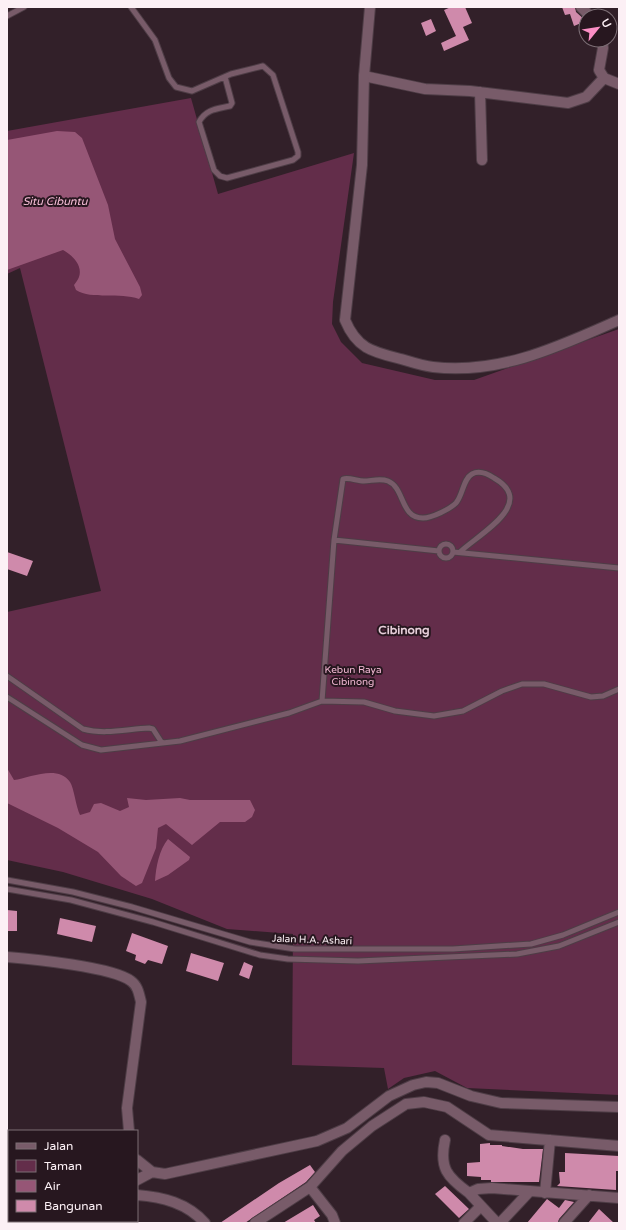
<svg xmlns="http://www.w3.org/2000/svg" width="626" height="1230" viewBox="0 0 626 1230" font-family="'Varela Round',sans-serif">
<rect width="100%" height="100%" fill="#322029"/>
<path fill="#632d4a" d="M191,98l27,96 136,-41 -21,149 -1,22 9,18 21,21 73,17h39l145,-51v766l-152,-7 -32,-17 -31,7 -16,11 -4,-21 -92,-3 1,-131 -66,-5 -75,-30 -89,-27 -56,-12v-248l94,-21 -81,-323 -13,6v-143z"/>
<path fill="#965676" d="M57,131l18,1 7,6 26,67 7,34 25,48 2,8 -3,4c-19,-7 -47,1 -63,-9l-2,-5c2,-3 4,-5 5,-8 4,-12 -7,-22 -16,-27l-56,20v-130z
M7,768l7,12c15,-2 44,-16 56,2 4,6 6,25 10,33l10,-3 4,-8 7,-1 19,8 9,-4 -2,-9 19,2 34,-2 10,2h60l5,10 -3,7 -7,5h-25l-28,23 -26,-21 -8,4 -2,20 -14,35 -6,3 -15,-10 -23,-24 -40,-24 -51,-25z
M168,839l22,18 -1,3 -21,15 -13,6c1,-14 4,-31 13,-42z"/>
<path fill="#cf8aab" d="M451,7h14l7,16 -9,4 6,13 -25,11 -3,-8 15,-7 -12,-26z
M562,7h13l1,5 10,9 -12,5 -4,-12 -5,1z
M431,19l5,12 -10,5 -5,-13z
M7,552l26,9 -6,15 -20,-7z
M7,910l10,1v20h-10z
M60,918l36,8 -4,16 -35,-8z
M132,933l36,13 -6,18 -14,-4 -3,4 -10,-4 1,-5 -10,-4z
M191,953l33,10 -6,18 -32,-10z
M244,962l9,4 -4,13 -10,-4z
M490,1143v2h12v1l21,3h20l-4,33h-48v-2h-10v-3l-14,-1v-13l13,-1v-18z
M565,1153l54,3v15h-3v19l-59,-4 3,-3 -1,-11h6z
M310,1165l5,7 -9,10 -61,41h-25l59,-40z
M445,1186l24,23 -10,9 -24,-24z
M547,1199l12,9 6,-8 9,2 -15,17 -1,4h-31z
M313,1205l7,11 -6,4 2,3h-33z
M599,1209l15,14h-26z"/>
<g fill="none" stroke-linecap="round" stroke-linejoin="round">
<g stroke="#4e3d46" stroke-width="7">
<path id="service" d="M131,7l24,33 14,38 7,9 16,4 39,-17 32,-8 10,9 25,77v4l-5,4 -66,18 -7,-2 -6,-6 -15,-48c7,-13 18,-13 31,-16l2,-3 -7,-26
M7,16l17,-9
M334,540l9,-61c6,-2 14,2 21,2 7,0 16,-3 24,0 17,7 12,37 35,37 9,0 27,-9 33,-15 7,-8 7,-24 16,-29 7,-4 16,0 22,4 44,25 -15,56 -34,74
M439 551a7 7 0 1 1 14 0a7 7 0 1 1-14 0Z
M453,552l166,16
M7,676l76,53c22,6 44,0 66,-1l4,1 9,14
M7,697l75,48 19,5 79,-9 109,-28 33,-12 42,1 31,9 39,5 29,-5 39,-20 20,-7h22l47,13 12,-1 16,-7
M322,701l12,-161 105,11
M7,880l66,12 59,15 118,35 45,7h158l78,-5 32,-9 56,-23
M7,889l64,11 82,22 107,33 28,4 70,2 159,-7 42,-8 60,-24"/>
</g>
<g stroke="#4e3d46" stroke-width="12">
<path id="minor" d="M581,7l9,9
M602,40l1,8 -4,22 5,8
M364,76l61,13 45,2 98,12 18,-6 18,-19 15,6
M480,92l2,68
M7,957c25,2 106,10 124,24 7,5 8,13 10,21l-14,106 2,23
M445,1140c-6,28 2,37 24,53
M137,1160l15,12 13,2 152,-33 30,-13 42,-32 24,-11 13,-3 12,1 33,13 30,7 118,4
M137,1180l15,-8
M310,1187l22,28 3,8
M545,1193l5,-53
M137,1195c26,2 50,8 68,28
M7,1213l2,-1
M255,1223l55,-36 32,-36 30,-25 34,-22 18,-2 23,5 42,28 130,11
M464,1223l17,-17
M497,1223l-28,-30 9,-4 14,-1 127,10
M500,1223l29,-31
M564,1223l25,-28"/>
</g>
<g stroke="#4e3d46" stroke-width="12">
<path id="tertiary" d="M370,7l-6,69 -2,89 -17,155c12,29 28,32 56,39 10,3 22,7 32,8 67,8 127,-21 186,-47"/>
</g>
<use href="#service" stroke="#785b69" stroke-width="5"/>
<use href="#minor" stroke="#785b69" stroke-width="10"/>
<use href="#tertiary" stroke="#785b69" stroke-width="10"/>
</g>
<g text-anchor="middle" stroke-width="4" stroke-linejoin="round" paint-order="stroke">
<g font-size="10" fill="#f4bad5" stroke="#27171f">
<text x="353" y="673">Kebun Raya<tspan x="353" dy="12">Cibinong</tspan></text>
</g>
<g font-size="10" fill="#fcf0f5" stroke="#27171f">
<text transform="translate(312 939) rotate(2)" y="4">Jalan H.A. Ashari</text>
</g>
<g font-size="11" font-style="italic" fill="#fbc1db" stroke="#27171f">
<text x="55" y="205">Situ Cibuntu</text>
</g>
<g font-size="12" font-weight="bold" fill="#e7cfda" stroke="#27171f">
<text x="404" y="634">Cibinong</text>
</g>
</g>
<rect width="626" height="1230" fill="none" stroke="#fcf0f5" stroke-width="16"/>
<rect x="8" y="1130" width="130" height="92" fill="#27171f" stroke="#7c6e75"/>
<rect x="16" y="1143" width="20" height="6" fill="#785b69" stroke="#7c6e75"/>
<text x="44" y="1150" font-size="12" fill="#fcf0f5">Jalan</text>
<rect x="16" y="1160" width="20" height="12" fill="#632d4a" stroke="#7c6e75"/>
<text x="44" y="1170" font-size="12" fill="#fcf0f5">Taman</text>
<rect x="16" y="1180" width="20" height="12" fill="#965676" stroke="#7c6e75"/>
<text x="44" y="1190" font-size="12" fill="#fcf0f5">Air</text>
<rect x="16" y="1200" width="20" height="12" fill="#cf8aab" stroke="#7c6e75"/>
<text x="44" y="1210" font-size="12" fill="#fcf0f5">Bangunan</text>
<g transform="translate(598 28) rotate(60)"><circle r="19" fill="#27171f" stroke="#7c6e75"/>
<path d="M0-3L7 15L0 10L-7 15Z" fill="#fb8fc5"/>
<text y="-6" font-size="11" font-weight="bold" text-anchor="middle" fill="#fcf0f5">U</text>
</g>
</svg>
